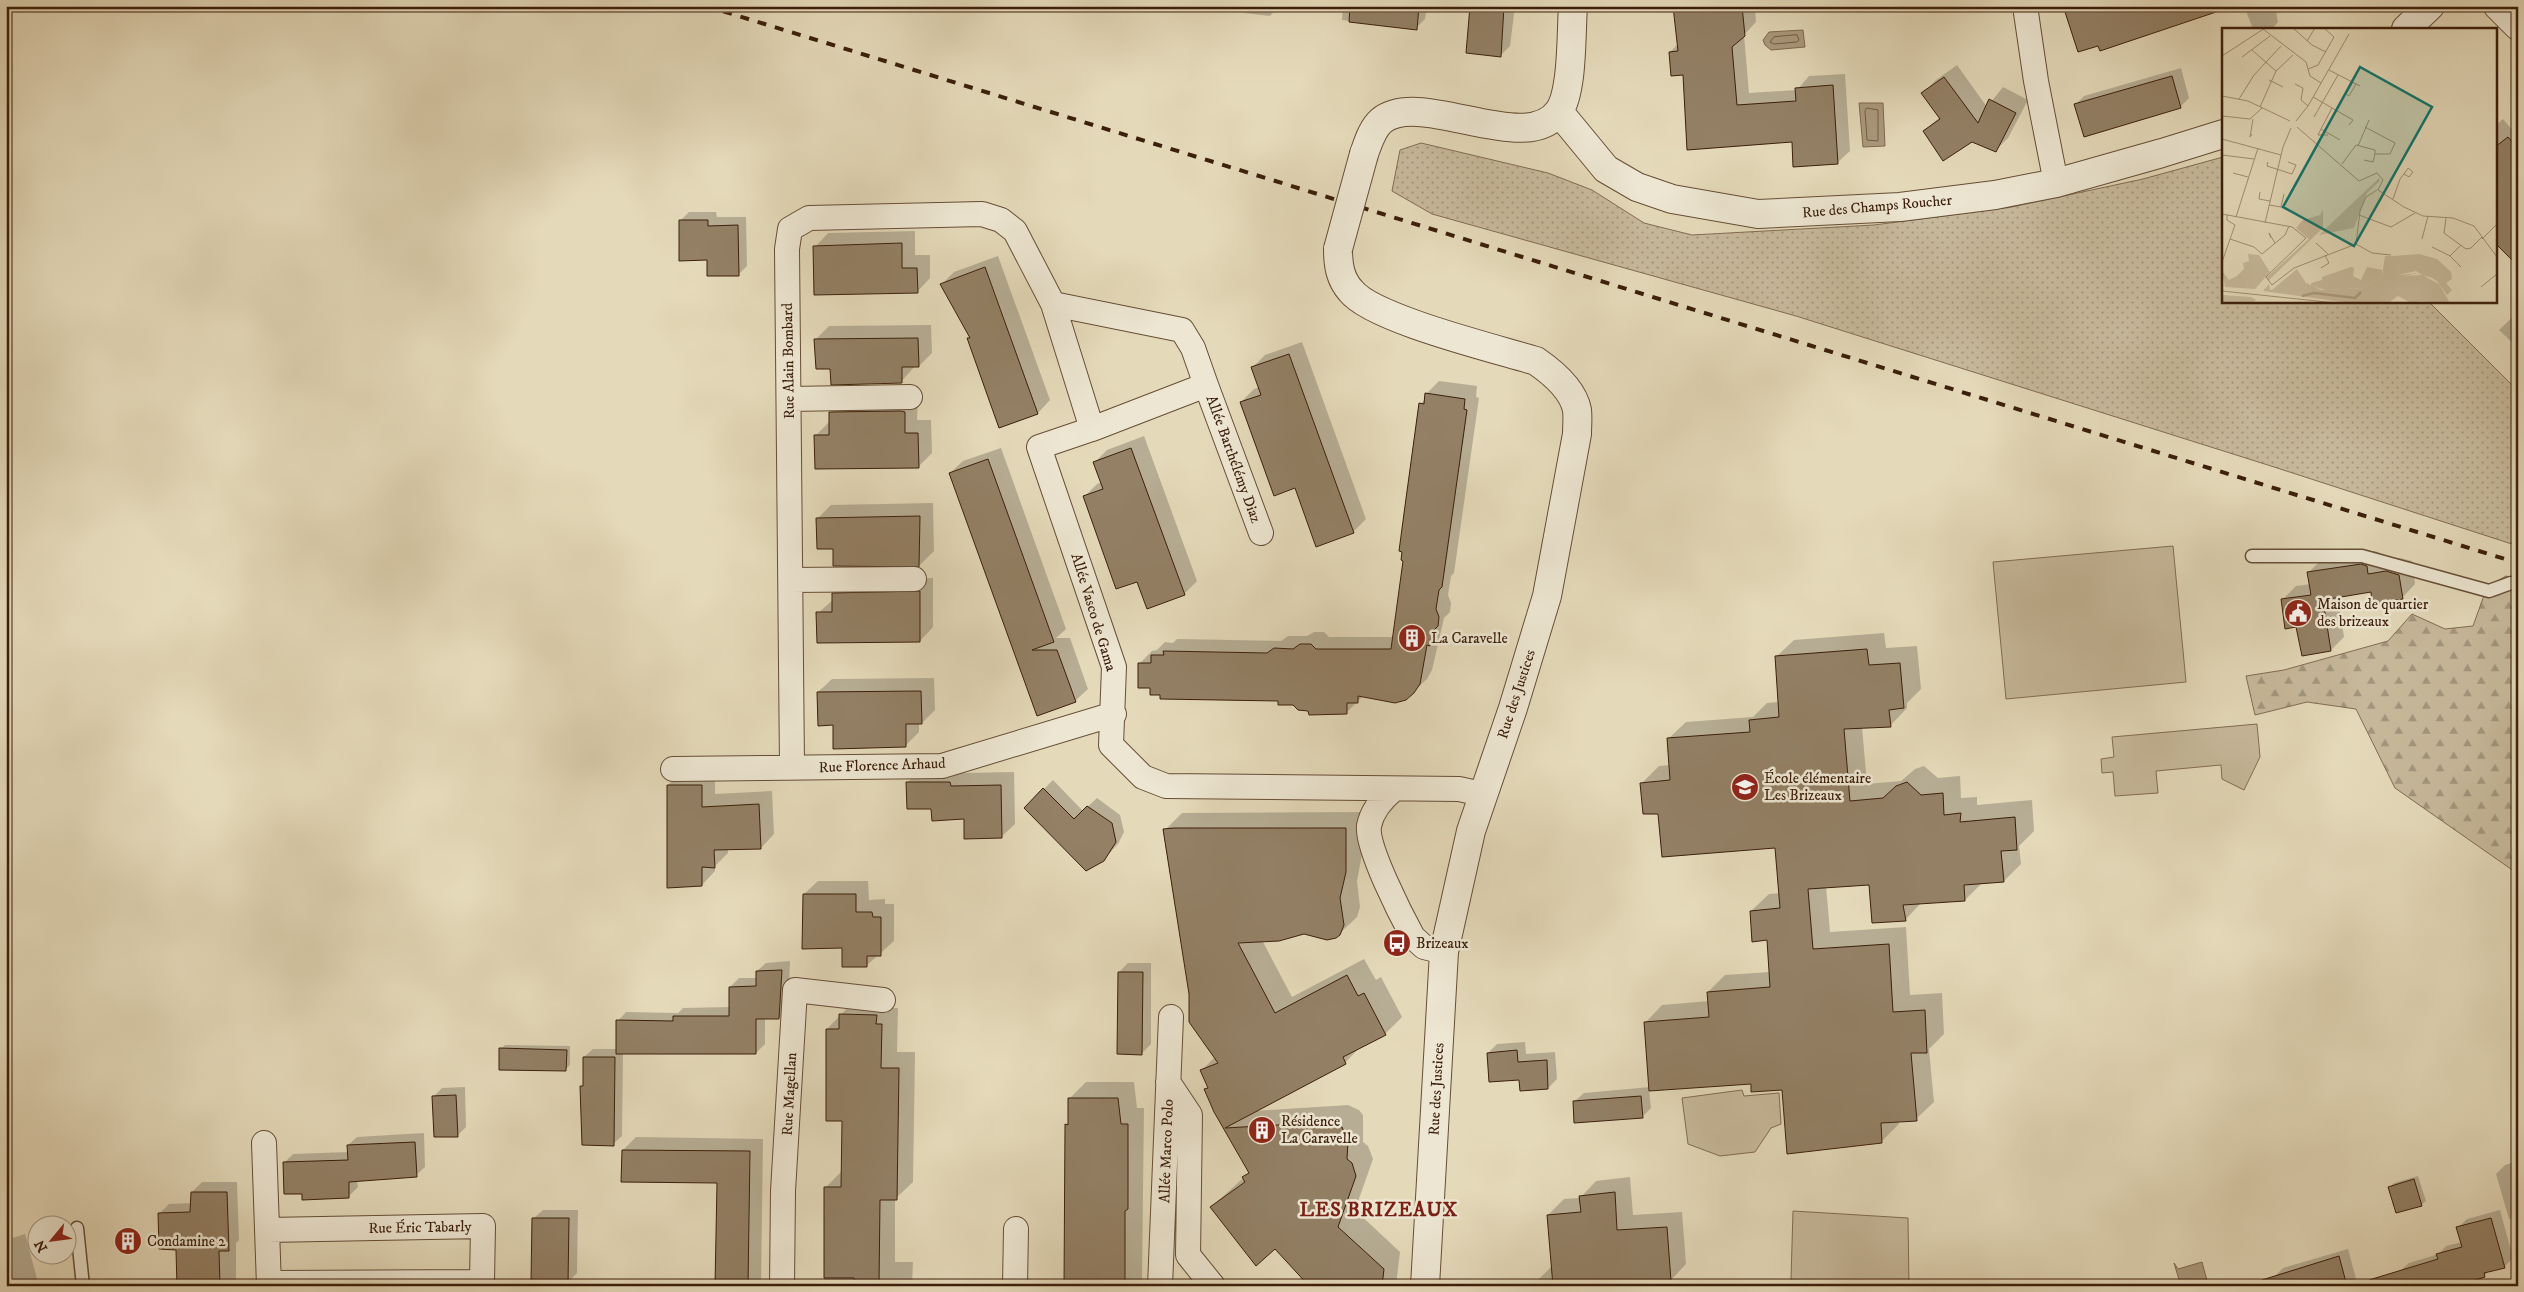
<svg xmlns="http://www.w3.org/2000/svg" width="2524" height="1292" viewBox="0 0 2524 1292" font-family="'IM FELL DW Pica',serif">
<defs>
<pattern id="grass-dots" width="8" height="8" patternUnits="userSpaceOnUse" patternTransform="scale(1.25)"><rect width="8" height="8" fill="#c7b99b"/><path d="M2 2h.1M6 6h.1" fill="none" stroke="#a3967d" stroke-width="1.8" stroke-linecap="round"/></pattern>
<pattern id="forest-firs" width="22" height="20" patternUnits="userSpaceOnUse" patternTransform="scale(1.25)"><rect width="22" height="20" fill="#c7b99b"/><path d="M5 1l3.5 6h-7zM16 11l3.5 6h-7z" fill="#a3967d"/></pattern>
</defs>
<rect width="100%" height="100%" fill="#e4d9b9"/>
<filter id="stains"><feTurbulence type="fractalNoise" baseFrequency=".004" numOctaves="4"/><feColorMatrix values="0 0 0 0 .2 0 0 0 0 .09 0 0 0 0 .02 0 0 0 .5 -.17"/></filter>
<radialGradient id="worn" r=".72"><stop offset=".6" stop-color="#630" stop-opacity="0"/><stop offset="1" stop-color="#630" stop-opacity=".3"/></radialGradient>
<path fill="url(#grass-dots)" stroke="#826c53" d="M1421,143l127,30 44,17 52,33 48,12 182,-10 138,-18 131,-28 80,-22v144h205l90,90v155l-247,-80 -475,-150 -364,-102 -40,-23 8,-41z"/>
<path fill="url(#forest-firs)" stroke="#826c53" d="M2506,576l12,3v295l-123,-86 -39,-79 -49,-7 -52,13 -9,-39 38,-6 104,-29 24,-27 33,15 28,-3 14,-39z"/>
<path fill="#c7b99b" stroke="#826c53" d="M2173,546l13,136 -180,17 -13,-137z
M2257,724l3,33 -16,33 -22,-11 -1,-14 -65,6 2,22 -43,3 -2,-24 -11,1 -1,-14 13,-2 -2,-20z
M1742,1090l2,6 35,-3 2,31 -10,4 -16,24 -35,4 -32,-12 -6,-46z
M1793,1211l115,7 1,68 -118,-6z"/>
<path fill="#ab9a7e" stroke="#7f6950" d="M1803,30l2,17 -34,3 -6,-5 -2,-5 6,-8z
M1859,103h24l2,43 -22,1z
M2202,1262l6,22 -27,2 -7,-23 4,6z"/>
<path fill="#0003" d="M1245,6h34l-9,10 -26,-3z
M1343,6h84l-2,13 -9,9 -74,-8z
M1472,6h43l-5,40 -9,9z
M1675,6h80l1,16 -12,13 5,58 48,-3 12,-14 36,-2 5,77 -13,12 -44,-22 -109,-67 -14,-22 8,-8z
M1927,6h46l-4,4 -42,3z
M2072,6h120l-93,39 -33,-33z
M2244,6h31l3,16 -6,7h-19z
M1957,65l30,42 16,-20 25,13 -20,38 -13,13 -23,-11 -48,-9 16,-14 -17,-24 13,-13z
M2181,68l8,30 -9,9 -105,-2 9,-9z
M2503,119l11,13 4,-2v125l-23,-60v-69z
M689,212h27l1,5h29l1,49 -9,9 -30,-16 -28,-38z
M915,231v24h15v23l-13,14 -102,-45 13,-14z
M998,256l52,144 -12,13 -38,13 -32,-88 2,-2 -28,-52 12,-12z
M2518,312v36l-19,-18z
M931,325l1,28 -13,13h-4l-14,16 -70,-15 -16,-27 14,-14z
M1302,342l64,177 -13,13 -58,-46 -54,-84 13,-13 6,-2 -8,-19 13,-13z
M1439,381l38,5 -1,11 3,1 -25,175 -3,3 -3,19 3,8 -1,9 -6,6 -12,52 -5,9 -14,13 -50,4 -17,17 -37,-4 -30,-9 -117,-6 -10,-7 -12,-24 12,-12 5,-1 8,-8 8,1 4,-4 104,2 7,-5h19l7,-4h10l5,5h65l27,-233 4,-5 1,-5z
M843,399h75l-1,21h14l1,33 -14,14 -102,-32 13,-13 1,-9z
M1144,436l53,145 -13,13 -47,-14 -53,-83 13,-13 5,-2 -7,-20 12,-12z
M1001,448l65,181 -10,9h14l18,51 -13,12 -37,14 -88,-242 13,-12z
M933,503l1,48 -14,14h-85l-1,-17 -16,-30 13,-13z
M2375,551l5,2 2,8 18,-3 12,3 3,23 -13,14 -30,-7 -34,5 6,41 -13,13 -34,-24 -15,-26 14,-14 15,-2 -2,-12 13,-13z
M933,578v49l-13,14 -102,-28 16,-14v-5l13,-14z
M1884,633l2,15 31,-2 4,43 -14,14v5l-17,18 -28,1 5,57 34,-3 14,-12 9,-3 14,12 22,-2 1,22 16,-1v8l55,-5 2,31 -15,15 2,18 -17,17 -22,2 -17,17 -43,2 -17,18 -34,-36 -45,2 4,46 76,-5 4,68 32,-2 2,41 -15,15 5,53 -18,17 -18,2 1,3 -18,18 -92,10 -6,-64 -31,-6 -103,8 2,18 -9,9 -67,-16 9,-8 66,-6 -5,-64 17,-18 47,-4 -1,-9 17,-17 45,-3 -2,-33 -17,-28 18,-17 11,-1 -4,-46 -116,-35 -19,-28 18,-18 11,-1 -2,-26 18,-17 67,-5 14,-14 12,-1 -3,-45 18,-17z
M934,678l1,32 -13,13h-3v9l-14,14 -71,-22 -16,-32 14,-13z
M920,769h43l1,4 50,-1 1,52 -14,13 -36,-19 -33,-10 -25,-25z
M682,772h33v22l57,-3 2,43 -13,14h-33v5l-13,13v5l-13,14 -34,-100z
M1053,780l30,31 14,-13 23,17 4,17 -6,12 -18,19 -75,-55z
M1363,812l-1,42 -5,27 3,26 -3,10 -18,17 -35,-2 -42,8 30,57 72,-38 12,21 5,-3 21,40 -17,17 -24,12 -16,17 -91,48 94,-6 11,5 4,5v27l5,4 5,13 -18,51 45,42 -4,34h-85l-35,-38 -65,-41 39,-35 -45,-82 4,-4 -8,-15 14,-14 -24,-63 -26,-164 17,-17z
M818,881h50l1,19 16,-1v5h9v37l-28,25 -62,-72z
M790,961l-2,48 -9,9h-14v26l-9,9h-133l-1,83 -9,8 -31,-58 2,-2v-27l9,-8h25v-28l8,-9 52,1 5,-5 47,-1v-20l9,-9h18v-7l9,-8z
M1128,963h23v81l-9,9 -23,-81z
M857,998l36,1 -1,9h6l-1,44h18l-2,130 -18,17v63h18l-1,24h-88l2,-99 16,-16 2,-51 -17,-91z
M1525,1042l1,12 29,-2 2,27 -9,9 -28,-10 -32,-25 9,-9z
M505,1045l65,1v19l-4,4 -65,-20z
M1086,1082h48l3,26h7l-2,172 3,6h-81l2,-161 3,-3v-23z
M465,1087l1,40 -9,9 -24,-39 9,-9z
M424,1133l1,34 -9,8 -59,5 1,7 -9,9 -46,-4 -19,-29 9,-9 56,-2 -1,-7 9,-8z
M636,1137l127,2 -2,147h-44l1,-104 -95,-32z
M2518,1161v55l-9,3 -13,-45 9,-9z
M2418,1176l8,25 -5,4 -31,-18 4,-4z
M1630,1177l3,38 49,-3 4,52 -14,15v7h-136v-4l16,-16 -4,-51 16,-16 16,-1 16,-17z
M202,1182h35l2,58 -3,3v43h-58l-1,-38 -18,-34 10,-10 23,-1v-11z
M543,1210h35l-1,63 -9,9 -34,-64z
M2500,1210l13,48 -9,9 -14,3 -14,14 -76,-13 9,-8 30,-9 7,-8 16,-4 -4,-14 9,-9z
M25,1234l14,52h-33v-46z
M2348,1249l10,37h-85l1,-9 9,-9z"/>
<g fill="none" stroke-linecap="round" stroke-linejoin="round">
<path stroke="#745c44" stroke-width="1" d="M1797,35l2,5 -2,2 -23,2 -4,-2 4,-5z
M1867,108l11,2v31l-11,-1 -2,-29z"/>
</g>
<path fill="#938065" stroke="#3c1f0b" d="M1350,6h69l-2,24 -68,-8z
M1470,6h34l-3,51 -35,-4z
M1673,6h69l3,30 -13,11 5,58 59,-4 -1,-13 38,-3 5,79 -45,3 -1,-25 -105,8 -4,-75 -12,1 -2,-24 9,-1z
M2083,6h136v5l-119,40 -2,-5 -20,6 -13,-40z
M2172,76l9,32 -97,29 -10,-33z
M1944,77l34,46 11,-24 27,14 -20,39 -24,-10 -29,19 -20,-30 17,-12 -19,-26z
M2508,137l10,12v117l-23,-23v-96z
M679,220h29v6l30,-1 1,51h-32v-16l-28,1z
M902,243v25h15l1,25 -104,2 -1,-49z
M985,267l53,147 -39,14 -32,-90h3l-30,-54z
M918,338l1,29h-17v16l-71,2 -1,-16h-14l-2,-30z
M1289,354l65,179 -38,14 -21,-59 -21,8 -34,-94 21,-7 -10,-28z
M1425,393l40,6 -1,10 3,1 -25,177 -3,3 -3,19 3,8 -1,9 -6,6 -2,14 -3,-1 -7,39 -6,9 -8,7 -11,3 -37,-7v7h-11v11l-38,1 -1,-4 -10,-1 -5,-5h-15v-4l-118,-2v-4h-10v-7h-12v-25h13v-8h13l-1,-4 104,2 7,-5 19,1 7,-5h11l5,5h75l12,-88 -2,-1 1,-8 -3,-1 6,-45 14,-103 5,1z
M901,411l4,1v21h13l1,35 -104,1 -1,-34h15v-23z
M1131,448l54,147 -38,14 -10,-27 -21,7 -33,-93 20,-7 -10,-27z
M988,459l66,183 -22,8h25l19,52 -39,14 -88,-243z
M920,516l-1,51 -86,-1v-17h-16l-1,-31z
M2361,564l6,2 1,8 18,-3 13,4 4,24 -31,5 -1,-12 -48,8 8,51 -29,5 -6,-29 -11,2 -4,-30 30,-4 -4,-23z
M920,591v51l-103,1 -1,-31h16v-19z
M1867,649l2,16 31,-2 4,45 -15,2 2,17 -47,2 6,72 33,-3 13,-12 11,-4 14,13 22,-2 1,22 17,-2 -1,9 55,-5 2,33 -16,1 3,31 -40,3 1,16 -62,4 3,16 -34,2 -3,-38 -61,4 5,60 76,-5 4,68 32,-2 2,43h-16l6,68 -36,2 1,20 -95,11 -5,-64 -31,2v-8l-102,7 -5,-69 65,-5 -2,-25 63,-5 -3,-47 -15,2 -2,-31 30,-3 -5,-60 -113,9 -4,-43h-15l-3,-31 30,-3 -3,-42 83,-6 -1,-12 30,-3 -4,-61z
M921,691l1,33h-16v23l-73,2v-24l-15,1 -1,-34z
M906,782h44l1,4 50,-1 1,53 -38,1v-20l-32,2 -1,-12h-24z
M667,785h35v22l57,-3 2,45 -47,1 1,18 -13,-1v19l-35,2z
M1043,788l31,31 13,-13 25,17 4,19 -12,19 -18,10 -62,-63z
M1174,828h172v44l-6,26 4,27 -4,10 -4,3 -9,2 -23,-6 -25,7 -41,2 37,70 72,-38 11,21 6,-3 22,42 -43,22 3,7 -121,64 105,-6 12,5 6,14 -1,18 5,4 4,13 -18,51 46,42 -2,17h-73l-34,-37 -19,17 -46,-59 35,-25 -3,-5 7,-4 -35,-61 -10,-23 4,-1 -8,-18 18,-7 -29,-41v-28l-26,-165z
M803,894h53v18h16l1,5h8v39h-14v11h-25v-19l-40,1z
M782,970l-3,49h-23v35h-140v-34l57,1v-5h56v-29l27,-1v-15z
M1118,972h25l-1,83 -25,-1z
M839,1014l38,1 -1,9h6l-1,44h18l-2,132h-17l-1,86h-25v-8h-30v-91h17l1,-66h-16v-92h13z
M499,1048l68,2 -1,21 -67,-1z
M1517,1050l1,12 29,-2 1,29 -28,2 -1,-11 -30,2 -2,-29z
M583,1057h32l-1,89 -32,-1 -2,-59h3z
M456,1095l2,42h-24l-2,-41z
M1641,1096l2,22 -69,5 -1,-22z
M1068,1098h50l3,26h7v85l-3,2v75h-61l1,-162 3,1z
M415,1142l2,35 -68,5v16l-47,2v-6h-18l-1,-32 65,-2 -1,-15z
M622,1150l128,1 -2,135h-33l2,-103 -96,-1z
M2414,1179l8,27 -26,7 -8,-26z
M191,1192h36l2,59h-10l1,35h-43l-1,-36 -17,-1 -1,-36 32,-1z
M1615,1192l2,38 50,-3 4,54 -16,1v4h-102l-6,-71 34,-3 -2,-16z
M532,1218h37l-1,66 -37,-1z
M2491,1218l14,50 -21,5 1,4 -10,3 2,6h-107l-1,-6 69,-21 -2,-5 26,-7 -6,-20z
M2339,1256l8,30h-85v-6z"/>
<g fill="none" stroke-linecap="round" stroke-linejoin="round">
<g stroke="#664e36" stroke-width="15">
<path id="service" d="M2252,556h110l127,35 22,-8 7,2
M77,1228l6,58"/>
</g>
<g stroke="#664e36" stroke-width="26">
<path id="minor" d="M2025,6l11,75 20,102
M1053,304l129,26 11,18 13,37
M789,399l121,-2
M1092,429l114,-44 55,148
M791,580l123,-1
M792,767l-5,-518 3,-20 19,-11 173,-4 19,6 14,11 38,73 39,125 -53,18 75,220 -3,78 32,32 23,9 293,3 23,5
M673,769l269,-3 172,-52
M1394,789c-12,10 -22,21 -25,37 -3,21 33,91 44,111l11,10 20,5
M1168,1082l22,33 -2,140 25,31
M264,1143l5,143
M268,1230l215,-4 -1,56 -213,1
M782,1286l1,-95 12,-201 88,10
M1015,1286l1,-57
M1160,1286l11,-269"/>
</g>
<g stroke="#664e36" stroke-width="30">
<path id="tertiary" d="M2498,6l20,20
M2406,29l24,-23
M1559,112l47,57 31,18 35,12 86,15 142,-7 95,-12 61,-12 106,-30 61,-19
M1364,154c4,-11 8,-25 17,-33 39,-33 146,37 178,-10 14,-20 12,-79 14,-105
M1338,249c0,16 2,30 13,42 22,28 146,58 185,70 16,11 37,28 41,49 1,7 0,16 0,24l-30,162 -34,112 -42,123 -27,121 -19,334"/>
</g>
<use href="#service" stroke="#ede6d2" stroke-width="12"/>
<use href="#minor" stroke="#ede6d2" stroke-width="24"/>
<use href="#tertiary" stroke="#ede6d2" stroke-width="28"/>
<path stroke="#3c1f0b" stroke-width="4" stroke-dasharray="9 9" stroke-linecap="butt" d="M706,6l1812,557"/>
<g stroke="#664e36" stroke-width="30" stroke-linecap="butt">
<path id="tertiary-bridge" d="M1338,249l26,-95"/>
</g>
<use href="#tertiary-bridge" stroke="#ede6d2" stroke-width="28"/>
</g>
<defs>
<g id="civic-disc" transform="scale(1.4375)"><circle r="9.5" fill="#8f2418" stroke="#ede6d2"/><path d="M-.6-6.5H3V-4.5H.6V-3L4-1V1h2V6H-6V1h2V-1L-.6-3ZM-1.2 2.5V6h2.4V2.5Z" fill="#fff"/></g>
<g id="building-disc" transform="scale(1.4375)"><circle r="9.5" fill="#8f2418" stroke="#ede6d2"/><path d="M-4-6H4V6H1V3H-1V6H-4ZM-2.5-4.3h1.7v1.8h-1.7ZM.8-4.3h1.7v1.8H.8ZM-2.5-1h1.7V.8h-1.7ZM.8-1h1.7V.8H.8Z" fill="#fff"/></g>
<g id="school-disc" transform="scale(1.4375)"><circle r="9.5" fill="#8f2418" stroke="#ede6d2"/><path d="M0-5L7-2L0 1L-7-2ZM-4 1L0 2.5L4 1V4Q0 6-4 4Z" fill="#fff"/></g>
<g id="bus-disc" transform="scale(1.4375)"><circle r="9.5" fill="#8f2418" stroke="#ede6d2"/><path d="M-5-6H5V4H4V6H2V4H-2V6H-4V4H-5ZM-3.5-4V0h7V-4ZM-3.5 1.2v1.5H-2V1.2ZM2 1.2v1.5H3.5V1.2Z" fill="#fff"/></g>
</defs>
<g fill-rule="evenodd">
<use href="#civic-disc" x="2298" y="613"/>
<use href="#building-disc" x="1412" y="638"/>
<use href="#school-disc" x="1745" y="787"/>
<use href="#bus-disc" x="1397" y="943"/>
<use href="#building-disc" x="1262" y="1130"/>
<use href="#building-disc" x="128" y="1241"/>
</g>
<g text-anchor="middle" stroke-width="5" stroke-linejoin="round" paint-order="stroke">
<g font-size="15" fill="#3c1f0b" stroke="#ede6d2">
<text transform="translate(1877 206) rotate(-5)" y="5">Rue des Champs Roucher</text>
<text transform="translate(788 361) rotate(-91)" y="5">Rue Alain Bombard</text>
<text transform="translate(1234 459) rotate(70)" y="5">Allée Barthélémy Diaz</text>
<text transform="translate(1094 612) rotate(73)" y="5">Allée Vasco de Gama</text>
<text transform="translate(1516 694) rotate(-72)" y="5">Rue des Justices</text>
<text transform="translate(882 765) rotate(-2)" y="5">Rue Florence Arhaud</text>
<text transform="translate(1436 1089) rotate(-87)" y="5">Rue des Justices</text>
<text transform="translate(789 1094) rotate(-87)" y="5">Rue Magellan</text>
<text transform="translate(1166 1151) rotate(-88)" y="5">Allée Marco Polo</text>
<text transform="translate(420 1227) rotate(-1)" y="5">Rue Éric Tabarly</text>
</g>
<g font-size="15" fill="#3c1f0b" stroke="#ede6d2" text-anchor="start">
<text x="2317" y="609">Maison de quartier<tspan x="2317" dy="17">des brizeaux</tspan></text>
<text x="1431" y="643">La Caravelle</text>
<text x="1764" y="783">École élémentaire<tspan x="1764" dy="17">Les Brizeaux</tspan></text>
<text x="1416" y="948">Brizeaux</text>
<text x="1281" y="1126">Résidence<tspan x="1281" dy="17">La Caravelle</tspan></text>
<text x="147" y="1246">Condamine 2</text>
</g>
<g font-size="20" font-weight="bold" letter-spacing="1" fill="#7a1f14" stroke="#ede6d2">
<text x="1379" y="1216">LES BRIZEAUX</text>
</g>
</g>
<g transform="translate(2222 28)">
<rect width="275" height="275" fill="#e4d9b9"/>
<path d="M157,150l1,3 -13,12 -13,35 -35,7zM26,226l11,1 11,17 -15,17 -30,-2 -3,-16 7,9 8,-4 7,-7 -1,-6 6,-2zM197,226l18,5 14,13 1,7 -6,4 6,7 -5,5 -10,-14 -7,-4 -6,-1 15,8 11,19 -38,-2 -13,-10 -1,-7 6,-8 18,-1 -6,-4 -18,4 -5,-3v-16zM129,239l3,1 -1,8 8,4 6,-13 15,3v6l-18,12 -38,2 -15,-4v-3l11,-3v-3zM75,241l9,14 -1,7 -5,3 -28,-3zM141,266l6,5 17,-2 2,6h-25z" fill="#c7b99b"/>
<path d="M101,182v18l-55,53 -1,-4 42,-38 -13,-11 7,-8 17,-5zM163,228h8v15h5v4l21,-2 -15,3 -6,13 14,12 6,-2 1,4h-8l-13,-7 -10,7 -2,-6 -17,3 -6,-6v9h-13l-87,-12 6,-7 1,6 20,-1 10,4 5,-3 1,-7 15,7 43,-2 18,-12zM24,241l4,10 5,8 -8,1 -8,-12zM0,267l29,2 5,3 -3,3h-31z" fill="#c7b99b"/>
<path fill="none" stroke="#ab9a7e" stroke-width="2.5" d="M80,268l12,-3 41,5 6,-6"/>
<path fill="none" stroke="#a18f73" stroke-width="1" d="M71,0l19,17 14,7M41,1l43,33 4,14 11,7M85,13l8,-13M30,22l24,21 -16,36M0,28l43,-28M20,29l28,-21M86,41l10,-4 16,-28 -10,-9M107,42l31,16M54,43l17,-16M47,52l14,7M131,54l-7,12 3,2 7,-12M73,56l8,4 -2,12 7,6M0,68l26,5 42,20M91,69l40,23 -4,5M17,71l15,-24 27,-29M110,80l-11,21 19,11M0,88l28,3 12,-11M92,89l24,-42M74,93l12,-15 41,-72M75,99l62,54 18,-8 6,7 -5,10 26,17 19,9 30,2 21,8 23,31M99,101l-3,6h10M30,106l-2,3 3,-18M0,111l59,16M136,118l11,-26M0,127l32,4M142,132l9,2 2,-8M46,134l-1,4 25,8 4,-9 -8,-3M120,136l14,-19 19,5v4h15l5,-11 -30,-16M11,145l15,4M38,164l-1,7 11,2M171,171l7,-20 4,-5 4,-6 5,4 -4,5 -5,-3M47,177l12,2 3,-13M0,186l70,13 14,11 -40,39 6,8 22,-17 62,-24M137,187l32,12 24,-14M14,189l22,-69M224,190l-2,15 22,16 5,-1 11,-11M43,195l18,-76 8,-19M49,210l-2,-5 6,10M8,211l24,8 8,7 23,-19 4,-9M200,211l6,-23M260,211l15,-15M94,215l12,11M134,216l4,-33 6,-14 11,-7M134,216l16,9 19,2M210,219l18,9 11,-11M228,228l11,11M0,234l13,-37 -8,-5v-5M99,240l8,-5 -4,-8M259,259l16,-13M0,263l114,12"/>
<path fill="#0f766e" fill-opacity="0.15" stroke="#0f766e" stroke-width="2.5" d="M138,39l72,40 -78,139 -71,-39z"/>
<rect width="275" height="275" fill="none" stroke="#3c1f0b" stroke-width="2.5"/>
</g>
<rect width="2524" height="1292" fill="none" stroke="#e4d9b9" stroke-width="25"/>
<rect x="8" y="8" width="2509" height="1277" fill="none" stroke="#3c1f0b" stroke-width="2.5"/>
<rect x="12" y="12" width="2499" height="1267" fill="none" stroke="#3c1f0b"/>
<g transform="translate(52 1240) rotate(241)"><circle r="24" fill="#ede6d2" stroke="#a69682"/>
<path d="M0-4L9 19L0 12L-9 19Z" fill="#8f2418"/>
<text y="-8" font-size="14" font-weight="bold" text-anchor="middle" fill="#3c1f0b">N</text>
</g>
<rect width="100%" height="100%" filter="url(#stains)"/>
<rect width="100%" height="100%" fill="url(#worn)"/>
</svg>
